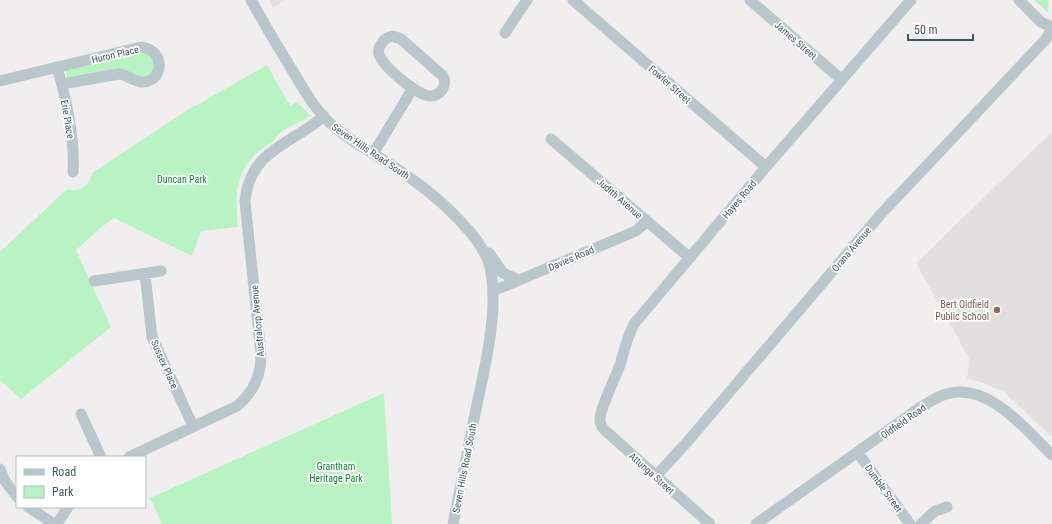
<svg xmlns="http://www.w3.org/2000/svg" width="1052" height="524" viewBox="0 0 1052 524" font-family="'Roboto Condensed',sans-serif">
<rect width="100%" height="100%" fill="#f1eeef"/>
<path fill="#e2dfe1" d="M269,0h17l-13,8z
M1052,132v305l-48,-45 -23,-10 -14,-3 2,-21 -53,-95z"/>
<path fill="#b9f2c3" d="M1034,0h15l-1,13z
M142,50l13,9 -2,13 -7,6h-78l-2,-3v-5z
M267,65l23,41 7,-4 14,14c-9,5 -21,10 -30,16 -3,3 -5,6 -8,9 -37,24 -39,45 -35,86l-37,4 -9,25 -78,-38 -15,11 -23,21 35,77 -90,72 -21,-19v-128l67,-63c12,4 24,-4 25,-16l94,-62z
M384,393l8,131h-230l-12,-26z"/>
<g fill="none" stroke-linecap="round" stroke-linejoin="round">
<path stroke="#b9c7cd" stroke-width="11" d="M251,0c14,25 28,49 43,73 10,17 19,33 32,46 18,19 41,30 62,44 27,17 52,36 73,59 13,13 24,27 29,45 9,41 -4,96 -13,137 -8,40 -16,80 -24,120
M573,0l193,167
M750,0l92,80
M1019,0l22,22 11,5
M505,33l22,-33
M393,36l8,3 42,37c3,5 2,9 -1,14 -3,4 -6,6 -11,6 -13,0 -48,-29 -52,-42 -2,-8 6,-17 14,-18z
M57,67c9,31 18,73 16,105
M0,81l141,-34c25,3 23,34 2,35 -8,1 -15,-7 -24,-8l-57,10
M551,139l139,119
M373,154l40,-66
M489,253l14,20 16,7
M145,274l7,63 41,89
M94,281l67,-10
M493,291l143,-60 11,-10
M81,414l20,43
M858,453l52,71
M129,457l108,-51c16,-13 24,-30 24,-51l-16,-153c4,-52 46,-57 79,-86
M0,469l5,12 12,16
M656,476l32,-35 193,-227 165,-175 6,-11
M28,507l26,17
M57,524l11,-17
M710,524l-102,-91c-4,-3 -8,-7 -8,-13 -1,-9 16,-44 20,-55 4,-14 7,-28 14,-41l132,-157 145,-167
M756,524l165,-117c8,-5 16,-10 25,-13 43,-12 79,35 106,61
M921,524l14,-13 12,-4"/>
</g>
<circle fill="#8d6e63" stroke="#fff" stroke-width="1.5" cx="997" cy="310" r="4"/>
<g text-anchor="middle" stroke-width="3.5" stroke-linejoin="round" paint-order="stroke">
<g font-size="10" fill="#45575e" stroke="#fff">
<text transform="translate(796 40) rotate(41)" y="4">James Street</text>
<text transform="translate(115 54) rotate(-13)" y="4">Huron Place</text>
<text transform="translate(670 84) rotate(41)" y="4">Fowler Street</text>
<text transform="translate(68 119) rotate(80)" y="4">Erie Place</text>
<text transform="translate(371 151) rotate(34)" y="4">Seven Hills Road South</text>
<text transform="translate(620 198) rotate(41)" y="4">Judith Avenue</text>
<text transform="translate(739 199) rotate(-50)" y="4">Hayes Road</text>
<text transform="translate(851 249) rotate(-50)" y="4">Orana Avenue</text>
<text transform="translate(571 258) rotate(-23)" y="4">Davies Road</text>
<text transform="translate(257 321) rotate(-95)" y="4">Australorp Avenue</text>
<text transform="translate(165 364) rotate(66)" y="4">Sussex Place</text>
<text transform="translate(903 421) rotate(-35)" y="4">Oldfield Road</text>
<text transform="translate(464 468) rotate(-79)" y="4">Seven Hills Road South</text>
<text transform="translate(652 473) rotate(42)" y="4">Attunga Street</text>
<text transform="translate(884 488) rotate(54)" y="4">Dumble Street</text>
</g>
<g font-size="10" fill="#108530" stroke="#fff">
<text x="182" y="183">Duncan Park</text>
<text x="336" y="470">Grantham<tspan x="336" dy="12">Heritage Park</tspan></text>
</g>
<g font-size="10" fill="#785e54" stroke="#fff" text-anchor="end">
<text x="989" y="308">Bert Oldfield<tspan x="989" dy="12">Public School</tspan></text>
</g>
</g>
<rect x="16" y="456" width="130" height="52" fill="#ffffff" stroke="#b5bcbf"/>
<rect x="24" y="469" width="20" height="6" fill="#b9c7cd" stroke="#b5bcbf"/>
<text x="52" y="476" font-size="12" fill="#45575e">Road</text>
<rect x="24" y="486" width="20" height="12" fill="#b9f2c3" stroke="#b5bcbf"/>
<text x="52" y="496" font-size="12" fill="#45575e">Park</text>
<path d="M908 34v6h65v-6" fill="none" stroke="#45575e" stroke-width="2"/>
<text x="914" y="34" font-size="12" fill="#45575e" stroke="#ffffff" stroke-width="3" paint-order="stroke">50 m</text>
</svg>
